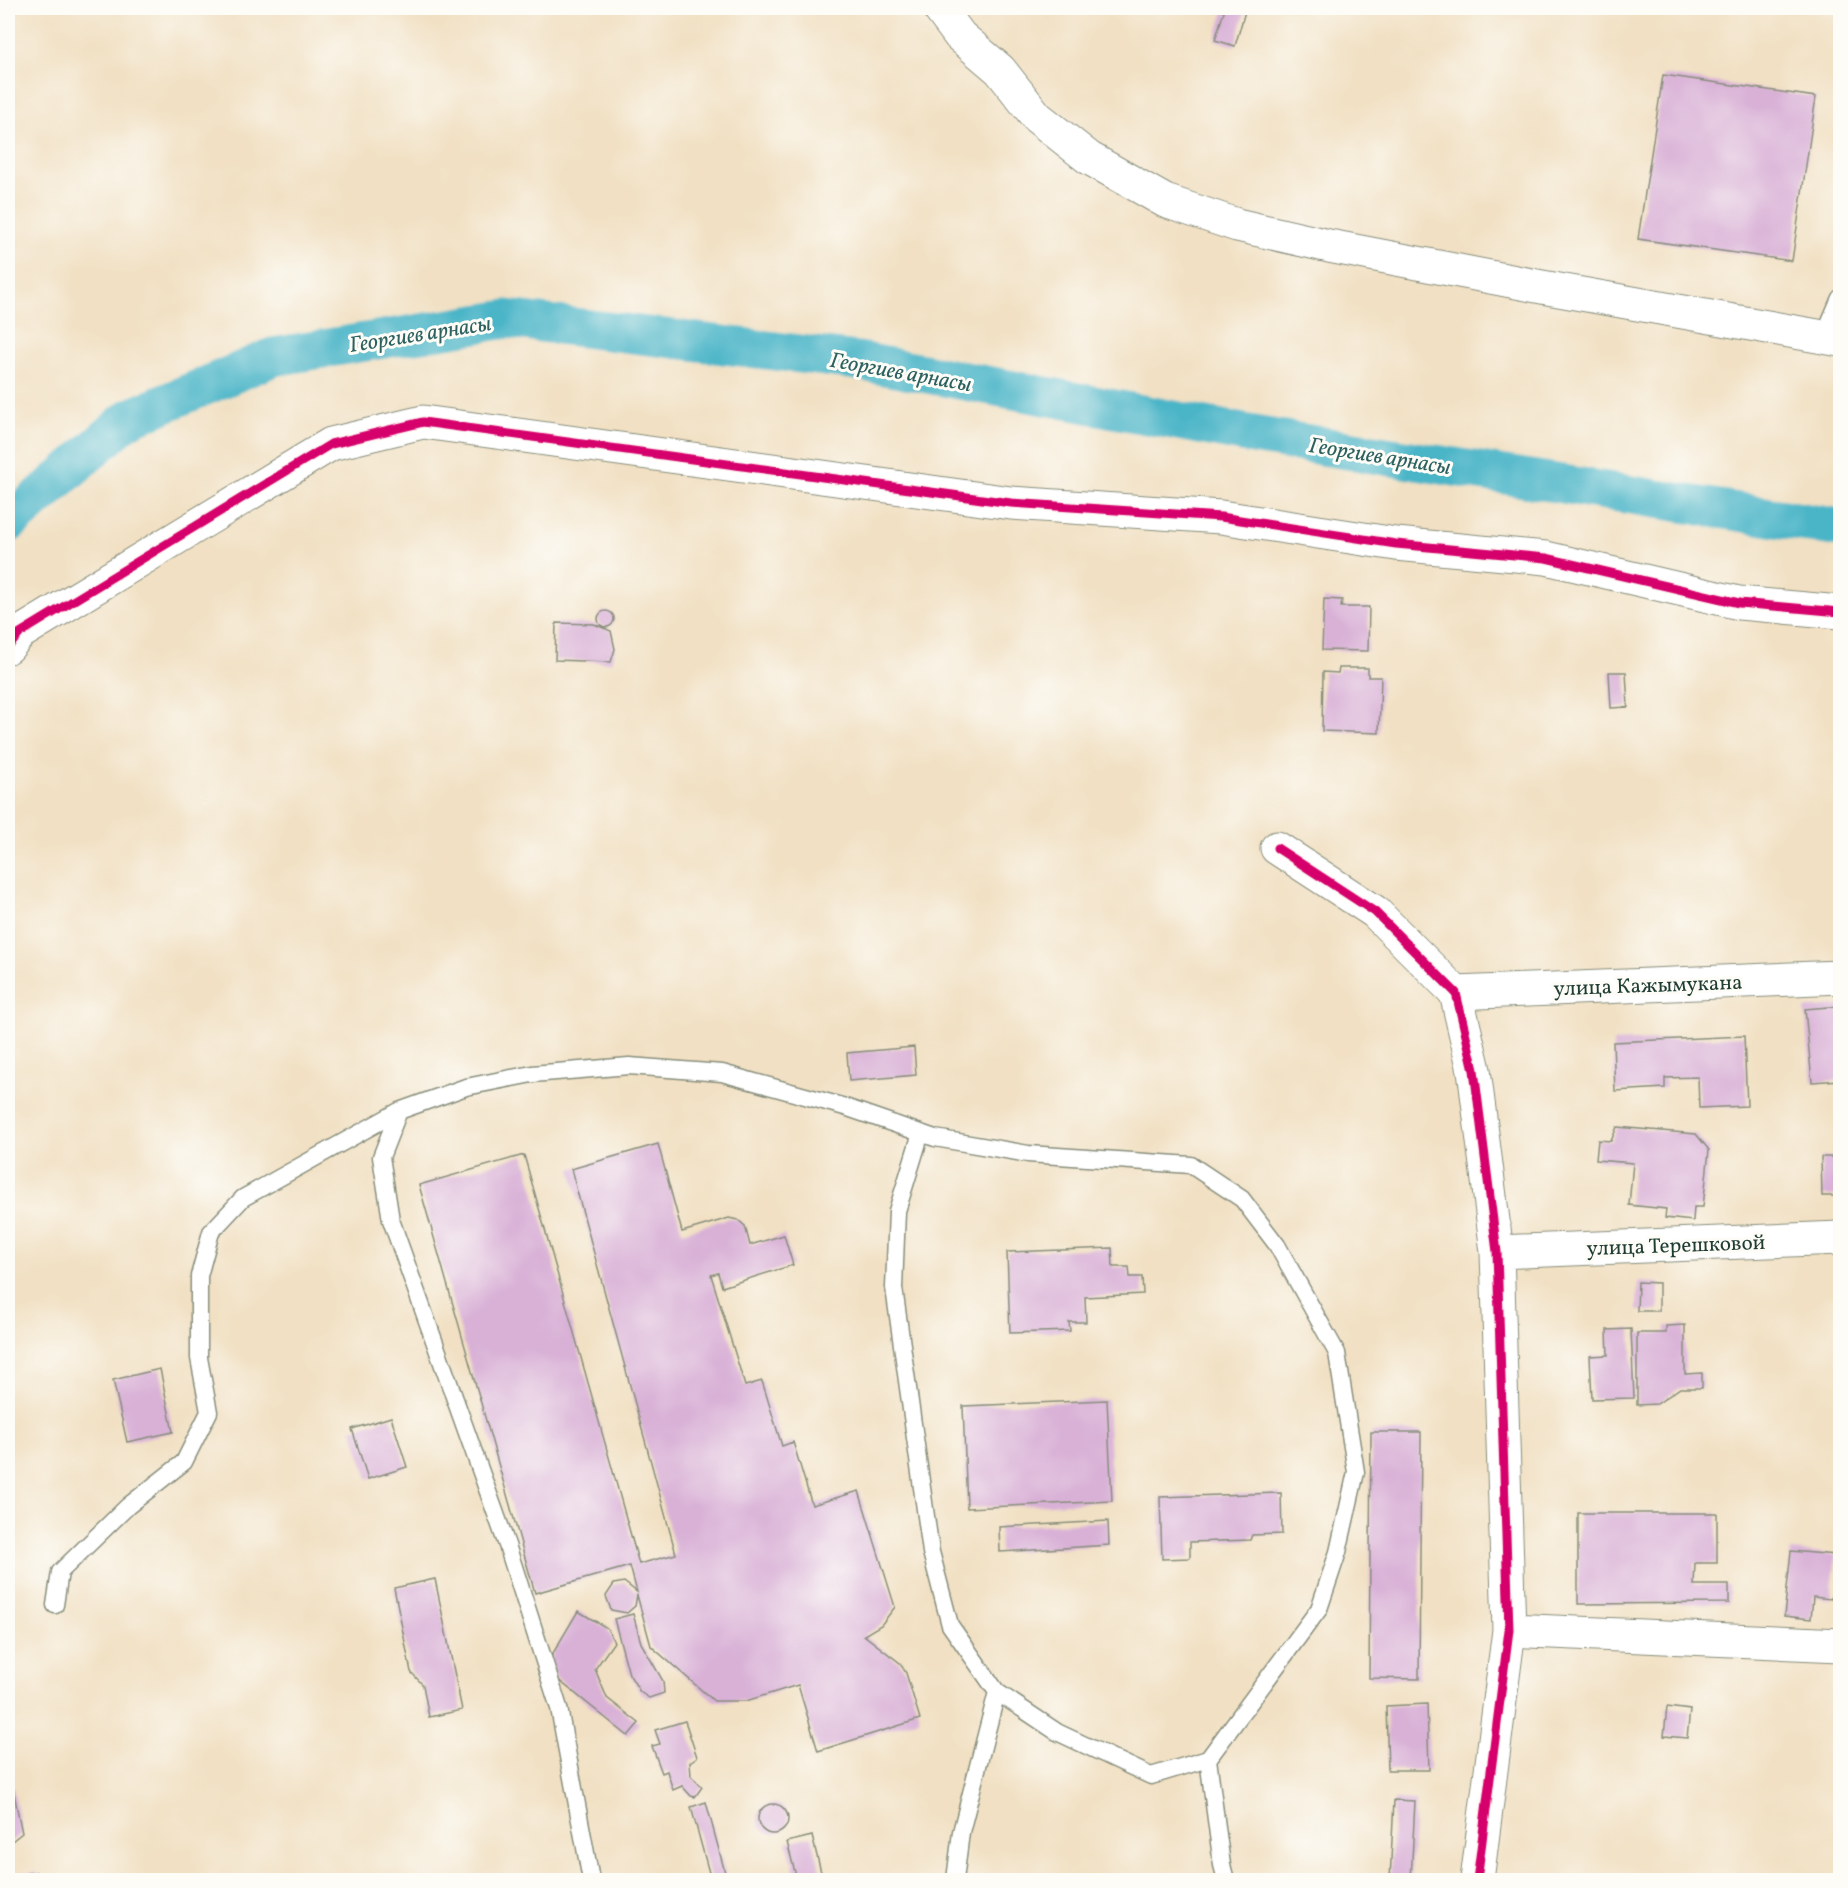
<svg xmlns="http://www.w3.org/2000/svg" width="1848" height="1888" viewBox="0 0 1848 1888" font-family="Vollkorn,serif">
<rect width="100%" height="100%" fill="#fdfcf7"/>
<filter id="ink" filterUnits="userSpaceOnUse"><feTurbulence type="fractalNoise" baseFrequency=".0167" numOctaves="2"/><feDisplacementMap in="SourceGraphic" scale="12" xChannelSelector="R" yChannelSelector="G"/><feConvolveMatrix kernelMatrix="1 2 1 2 8 2 1 2 1" color-interpolation-filters="sRGB"/></filter>
<filter id="wash" filterUnits="userSpaceOnUse"><feTurbulence type="fractalNoise" baseFrequency=".008" numOctaves="4" result="noise"/><feDisplacementMap in="SourceGraphic" scale="24" xChannelSelector="R" yChannelSelector="G"/><feGaussianBlur stdDeviation="1.35" result="paint"/><feColorMatrix in="noise" values="0 0 0 0 0 0 0 0 0 0 0 0 0 0 0 0 0 1.4 0 .05"/><feComposite in="paint" operator="in"/></filter>
<g filter="url(#wash)">
<rect width="100%" height="100%" fill="#f1e0c3"/>
<g fill="none" stroke-linecap="round" stroke-linejoin="round">
<path stroke="#4bb5c8" stroke-width="39" d="M8,524l120,-105 145,-62 234,-38 351,42 401,75 581,92"/>
</g>
<g id="blocks">
<path fill="#d9b1d7" d="M1225,8h21l-11,38 -20,-6z
M1663,75l153,22 -24,164 -154,-22z
M1324,599l18,1 -1,7h28l-1,44 -46,-1z
M598 619a8 8 0 1 1 16 0a8 8 0 1 1-16 0Z
M556,623l38,1 17,7 4,18 -4,13 -56,-2z
M1339,668h29v9h13l-2,56 -57,-2 1,-59 15,1z
M1609,672h17l2,35 -17,1z
M1840,1006v74l-28,2 -7,-73z
M1744,1036l3,70 -48,2 -1,-31 -33,1v10l-50,3 -2,-49z
M914,1047l2,28 -67,6 -2,-28z
M1617,1127l79,7 13,16 -6,57h-9l-1,14 -28,-3 1,-9 -37,-4 4,-42 -37,-3 2,-20 13,1z
M658,1144l24,88 47,-14 9,2 7,6 5,19 34,-10 9,30 -71,22 -4,-14 -7,2 34,111 17,-5 20,65 11,-4 19,63 47,-14 36,116 -14,18 -17,10 36,28 6,10 14,46 -102,32 -20,-66 -52,16h-32l-63,-55 -14,-51 -2,11 -8,7 -16,-3 -5,-14 8,-12 10,-2 13,10 -7,-26 -95,27 -116,-408 105,-30 115,409 37,-10 -105,-385z
M1821,1157h19v39h-18z
M1112,1248l1,19h16l1,10h12l1,17 -58,3 1,25h-17l1,9 -60,2 -3,-81z
M1638,1282l21,1v28h-22z
M1685,1325v49l17,-1v15h-22l-23,16 -20,1v-72h29v-7z
M1631,1329l3,69 -42,1 -2,-43 18,-1 -1,-25z
M160,1369l13,63 -46,10 -14,-62z
M1107,1400l5,101 -145,7 -4,-102z
M391,1417l16,50 -39,12 -16,-50z
M1371,1432h50l-2,247 -50,-1z
M1281,1493l1,41 -30,1 -2,5 -60,2v16l-28,1 -2,-62z
M1578,1513h139v50h-22l-1,22h35v18l-151,1z
M1108,1521l1,24 -109,7 -1,-25z
M1791,1551l45,4 -5,44 -18,-2 -2,22 -27,-3z
M435,1579l27,131 -33,7 -6,-32 -12,-13 -17,-84z
M578,1611l29,17 7,14 -19,27 12,29 32,25 -11,13 -72,-58 -7,-18z
M633,1614l8,29 22,38 1,12 -15,5 -9,-6 -11,-18 -15,-55z
M1427,1704l2,66h-41l-2,-64z
M1667,1707l23,3 -3,28 -23,-2z
M685,1721l12,36 -7,5 1,14 11,11 -7,10 -4,-1 -9,-10 -9,4 -6,-19 -5,2 -10,-27 8,-2 -5,-14z
M9,1769l13,64 -10,8 -4,-1z
M1394,1800l21,1 -4,79h-21z
M706,1802l21,78h-16l-20,-73z
M758 1819a15 15 0 1 1 30 0a15 15 0 1 1-30 0Z
M812,1836l11,44h-26l-10,-38z
M36,1872l1,8h-28l-1,-3z"/>
</g>
</g>
<g filter="url(#ink)">
<use href="#blocks" fill-opacity="0" stroke="#888e7c" stroke-width="1.5"/>
<g fill="none" stroke-linecap="round" stroke-linejoin="round">
<g stroke="#888e7c" stroke-width="19">
<path id="service" d="M1823,338l17,-40
M55,1605l5,-33 68,-66 56,-44 25,-50 -10,-54v-82l12,-44 32,-34 156,-87
M1208,1759l14,106 4,15
M591,1880l-32,-172 -52,-163 -116,-325 -10,-63 18,-46 67,-24 66,-13 97,-8 93,7 123,34 90,31 93,16 163,11 51,34 35,46 60,108 19,119 -18,80 -19,57 -111,150 -57,17 -94,-44 -60,-40 -47,-67 -19,-73 -37,-264 3,-77 24,-78
M955,1880l6,-48 36,-140"/>
</g>
<g stroke="#888e7c" stroke-width="35">
<path id="minor" d="M939,8l21,28 40,34 37,47 52,41 76,43 72,24 92,21 213,41 298,53
M8,647l12,-14 311,-189 92,-22 588,81 210,14 175,27 150,14 193,45 101,9
M1277,848l98,64 81,81 18,77 23,182 12,378 -32,250
M1456,993l384,-16
M1497,1252l343,-14
M1509,1630l331,15"/>
</g>
<use href="#service" stroke="#fff" stroke-width="16"/>
<use href="#minor" stroke="#fff" stroke-width="33"/>
<g stroke="#fdfcf7" stroke-width="13">
<path id="cycleway" d="M8,647l12,-14 311,-189 92,-22 588,81 210,14 175,27 150,14 193,45 101,9
M1277,848l98,64 81,81 18,77 23,182 12,378 -32,250"/>
</g>
<use href="#cycleway" stroke="#d6006c" stroke-width="9"/>
</g>
</g>
<g text-anchor="middle" stroke-width="6" stroke-linejoin="round" paint-order="stroke">
<g font-size="21" fill="#1f3d34" stroke="#fdfcf7">
<text transform="translate(1648 985) rotate(-2)" y="7">улица Кажымукана</text>
<text transform="translate(1676 1245) rotate(-2)" y="7">улица Терешковой</text>
</g>
<g font-size="22" font-style="italic" fill="#2c6160" stroke="#fdfcf7">
<text transform="translate(420 333) rotate(-9)" y="8">Георгиев арнасы</text>
<text transform="translate(901 371) rotate(10)" y="8">Георгиев арнасы</text>
<text transform="translate(1380 455) rotate(9)" y="8">Георгиев арнасы</text>
</g>
</g>
<rect width="1848" height="1888" fill="none" stroke="#fdfcf7" stroke-width="30"/>
</svg>
